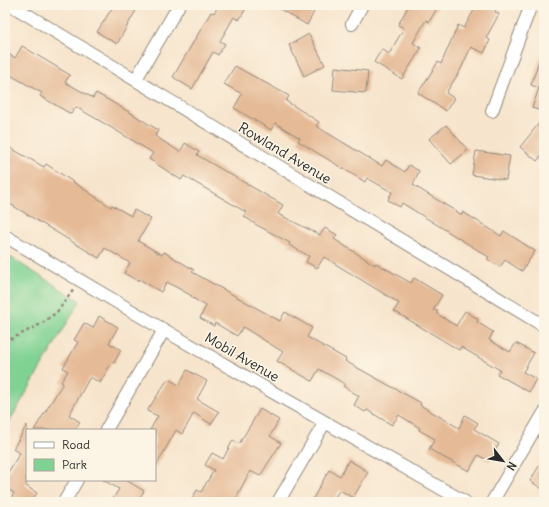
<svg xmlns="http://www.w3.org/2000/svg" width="549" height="507" viewBox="0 0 549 507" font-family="Delius,sans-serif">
<rect width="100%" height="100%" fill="#fcf5e5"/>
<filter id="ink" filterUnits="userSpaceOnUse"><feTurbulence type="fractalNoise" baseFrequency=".025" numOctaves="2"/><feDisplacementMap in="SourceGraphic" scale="8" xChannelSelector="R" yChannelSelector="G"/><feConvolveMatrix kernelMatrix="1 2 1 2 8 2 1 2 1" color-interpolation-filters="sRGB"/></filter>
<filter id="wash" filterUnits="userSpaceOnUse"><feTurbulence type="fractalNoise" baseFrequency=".012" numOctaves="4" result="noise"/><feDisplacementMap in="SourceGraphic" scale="16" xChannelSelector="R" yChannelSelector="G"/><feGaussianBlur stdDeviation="0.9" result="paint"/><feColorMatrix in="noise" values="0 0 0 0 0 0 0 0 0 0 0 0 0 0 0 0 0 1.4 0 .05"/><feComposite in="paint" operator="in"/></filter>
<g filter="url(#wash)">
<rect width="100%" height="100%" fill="#f7e4cc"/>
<path fill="#80d293" stroke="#567e5f" d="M5,254l75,47 -75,128z"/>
<g id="blocks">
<path fill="#e5ba96" d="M114,5h25l-22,39 -20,-12z
M219,5h29l-9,15 -5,-3 -14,24 5,3 -7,11 -5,-3 -21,37 -19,-12 38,-65 3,1z
M273,5h29l12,7 -7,13z
M409,5h30l-10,17 -3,-2 -13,23 8,5 -19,31 -28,-17 8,-13 7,5 15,-26 -6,-3z
M477,5h21l-3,7 4,2 -13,24 4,2 -6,13 -13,-6 -10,22 -15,24 8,5 -8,13 -28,-18 20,-31 3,2 17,-39 6,3z
M309,34l16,31 -21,11 -15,-31z
M22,46l48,29 -5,7 28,16 3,-5 35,20 27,17 -3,6 25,16 5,-9 14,9 -2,3 86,50 -5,9 42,21 5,-7 12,7 -3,4 41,26 1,-2 35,20 3,-5 28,17 -9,15 5,1 -2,2 20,13 9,-15 13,8 -1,3 16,10 -4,8 21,12 6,-9 18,10 -11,19 13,7 -7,13 -32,-18 3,-4 -39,-23 -2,3 -65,-39 5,-8 -75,-46 -7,11 -11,-6 3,-6 -20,-11 1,-2 -35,-19 -11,-8 2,-4 -62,-36 -3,4 -32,-21 4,-6 -41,-25 -36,-21 -5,7 -31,-18 2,-3 -37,-21v-20l10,6z
M542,52l2,1v59l-12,-4 7,-20 -8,-3z
M235,66l54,30 -3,5 33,21 -3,4 66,40 4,-6 19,12 4,-7 10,6 -6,14 49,30 1,-3 38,24 3,-5 31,20 -13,20 -17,-11 -5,7 -13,-8 2,-2 -87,-54 -2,4 -12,-7 4,-8 -25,-14 -2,4 -67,-41 2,-3 -25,-15 -4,7 -37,-22 8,-14 -18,-10z
M335,67l33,4 -2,22 -33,-3z
M544,117v35l-7,9 -17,-14z
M446,125l22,25 -17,14 -22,-25z
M5,145l39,22 2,-3 65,43 1,-2 19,11 3,-6 17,9 -13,22 24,14 2,-3 30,18 -2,2 88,49 5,-9 27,16 -5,9 39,22 -1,2 76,42 -1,2 39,23 6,-13 13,8 -4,6 25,15 -10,17 -11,-6 -9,16 -28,-15 -12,-7 6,-10 -16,-9 1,-2 -21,-13 -7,10 -25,-15 -2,2 -11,-7 5,-9 -16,-10 2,-2 -26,-15 -7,12 -23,-13 -12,-7 6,-9 -40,-25 -6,9 -22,-13 -1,3 -14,-8 6,-12 -15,-9 1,-1 -25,-14 -6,10 -22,-13 -1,2 -14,-8 6,-10 -25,-15 -6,10 -94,-57z
M476,151l34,5 -4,24 -34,-5z
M99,316l19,11 -9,16 12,7 -7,13 -2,-1 -12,21 -10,-6 -21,38 11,7 -5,8h-41l29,-47 -2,-1 7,-11 -5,-3 15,-26 -4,-2 10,-17 9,5z
M187,370l20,11 -10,18 22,13 -8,12 -17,-11 -12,21 -6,-4 -21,38v-38h-5l8,-14 -11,-5 21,-32 11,6z
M260,409l19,11 -9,16 11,7 -21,33 -10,-5 -16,31h-44l7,-12 4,2 13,-22 -9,-5 7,-12 11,6 10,-19 6,4z
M27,425l-1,61 11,7 -6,9h-22l5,-9 -9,-6v-10l15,-24 -7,-4z
M544,458v32l-14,-9z
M349,460l19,12 -15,26 -13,-8 -9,12h-20l18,-32 11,6z
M103,480h23l18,11 -7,11h-26l8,-13z"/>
</g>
</g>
<g filter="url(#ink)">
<use href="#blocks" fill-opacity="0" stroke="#91887c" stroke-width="1"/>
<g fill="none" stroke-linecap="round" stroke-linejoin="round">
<g stroke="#91887c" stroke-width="14">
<path id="minor" d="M11,5l533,321
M352,24l10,-19
M136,79l43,-74
M492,111l39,-106
M5,236l159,94 301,172
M106,430l58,-100
M64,502l13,-22
M278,502l47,-80
M492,502l52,-89"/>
</g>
<path stroke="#91887c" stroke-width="2.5" stroke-dasharray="3 3" stroke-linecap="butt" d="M5,342l36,-18 16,-12 17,-23"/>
<use href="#minor" stroke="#fff" stroke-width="12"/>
</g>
</g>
<g text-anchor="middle" stroke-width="3.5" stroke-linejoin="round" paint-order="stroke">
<g font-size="14" fill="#2b2b2b" stroke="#fcf5e5">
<text transform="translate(285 153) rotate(31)" y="5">Rowland Avenue</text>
<text transform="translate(242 357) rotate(30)" y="5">Mobil Avenue</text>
</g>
</g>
<rect width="549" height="507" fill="none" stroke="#fcf5e5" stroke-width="20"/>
<rect x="26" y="429" width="130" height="52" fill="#fcf5e5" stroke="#a8a49b"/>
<rect x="34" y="442" width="20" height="6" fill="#ffffff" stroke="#a8a49b"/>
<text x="62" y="449" font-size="12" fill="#2b2b2b">Road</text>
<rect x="34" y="459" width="20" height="12" fill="#80d293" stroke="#a8a49b"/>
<text x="62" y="469" font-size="12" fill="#2b2b2b">Park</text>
<g transform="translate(503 461) rotate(121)" stroke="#fcf5e5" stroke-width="3" paint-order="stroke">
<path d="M0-3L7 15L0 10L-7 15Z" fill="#2b2b2b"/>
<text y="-6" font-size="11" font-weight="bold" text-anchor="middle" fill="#2b2b2b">N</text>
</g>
</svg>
